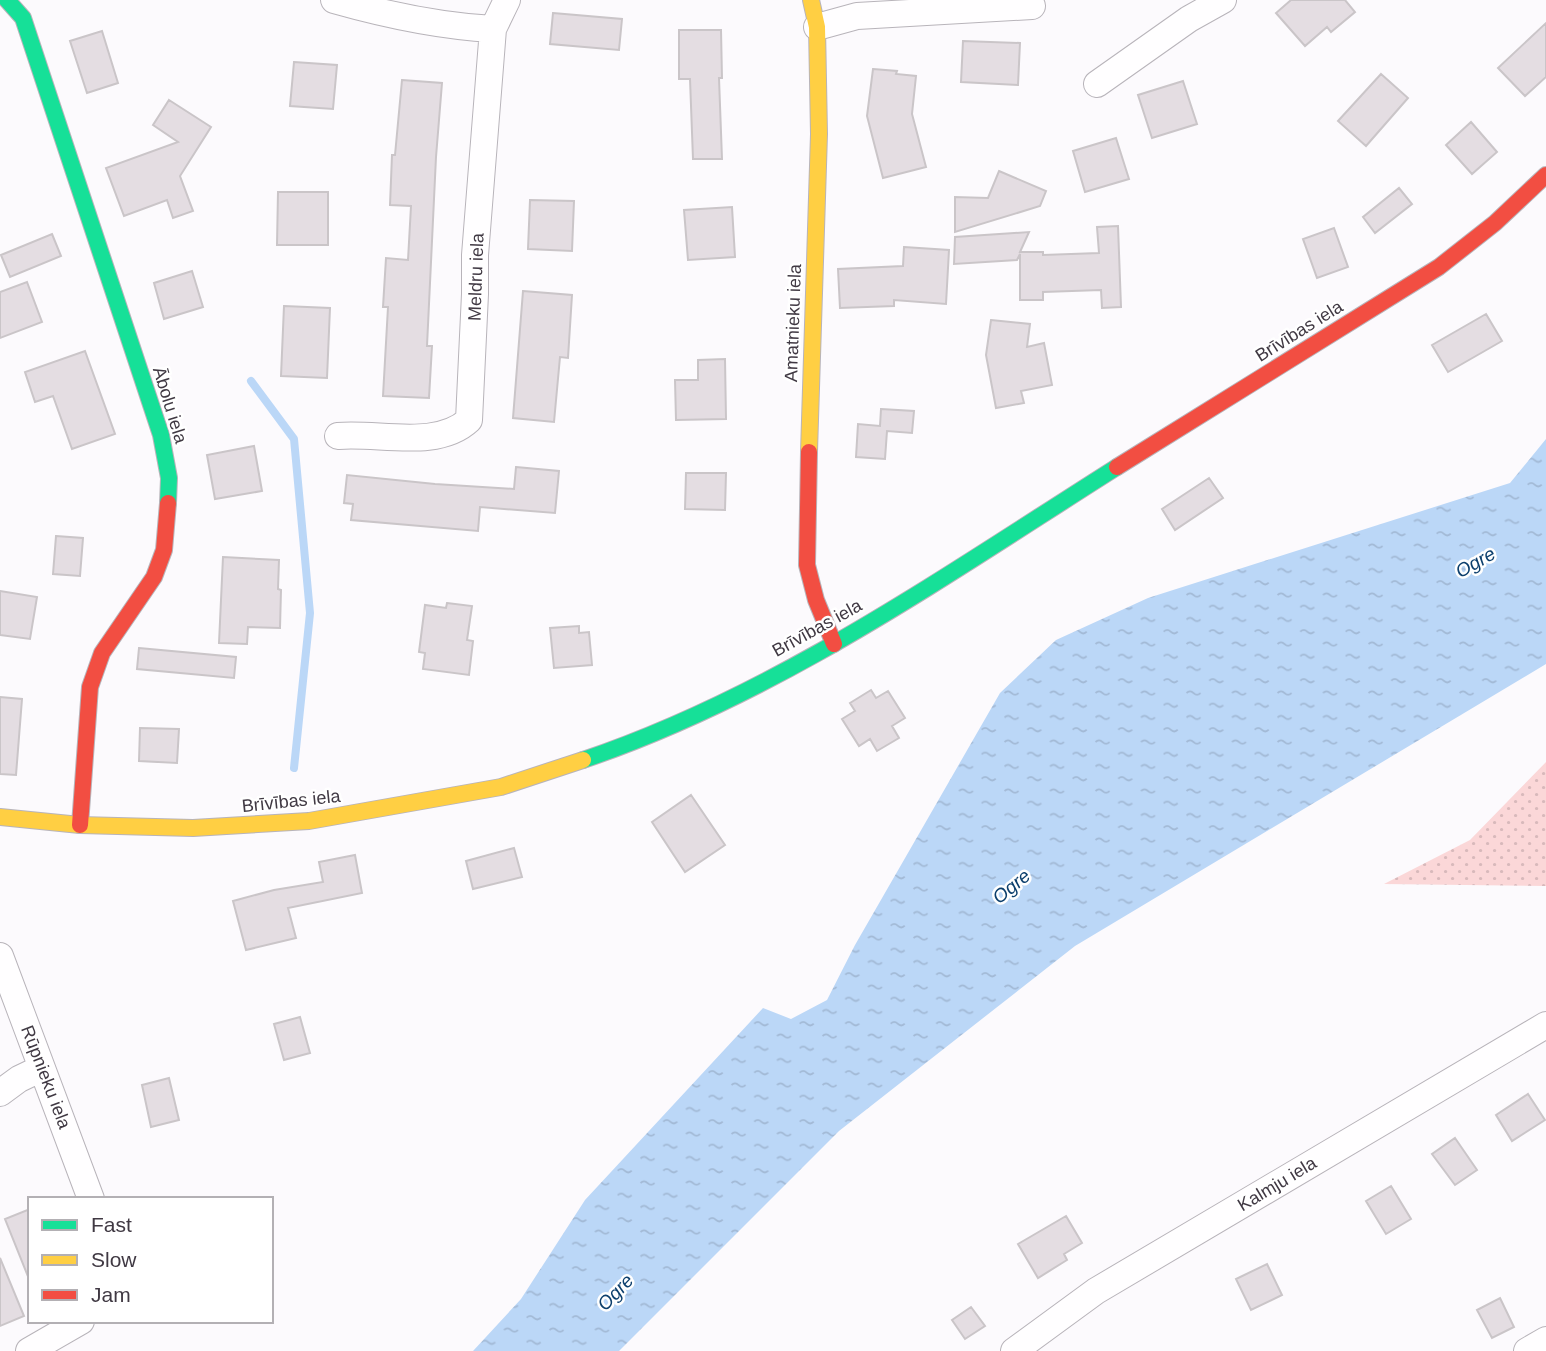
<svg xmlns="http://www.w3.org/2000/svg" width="1546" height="1351" viewBox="0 0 1546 1351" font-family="Arial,sans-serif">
<defs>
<pattern id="grass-dots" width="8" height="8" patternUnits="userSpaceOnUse" patternTransform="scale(1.75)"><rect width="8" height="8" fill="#fbd7d8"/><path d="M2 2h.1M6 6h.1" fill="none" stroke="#d8b9bb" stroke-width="1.8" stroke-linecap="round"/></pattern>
<pattern id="water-ripples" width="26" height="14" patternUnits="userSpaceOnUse" patternTransform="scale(1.75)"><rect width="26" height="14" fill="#bbd7f7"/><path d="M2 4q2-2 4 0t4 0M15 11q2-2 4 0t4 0" fill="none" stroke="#a2b9d5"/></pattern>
</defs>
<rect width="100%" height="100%" fill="#fcfafd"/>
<path fill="url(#grass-dots)" d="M1546,762v124l-162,-2 86,-44z"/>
<path fill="url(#water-ripples)" d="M1546,439v225l-471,282 -236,185 -220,220h-146l48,-52 64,-99 178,-192 28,11 36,-19 28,-55 145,-252 56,-53 92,-42 362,-115z"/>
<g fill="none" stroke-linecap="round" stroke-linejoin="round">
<path stroke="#bbd7f7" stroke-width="8" d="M251,381l43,58 16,174 -16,155"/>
</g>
<path fill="#e4dde2" stroke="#cac5c8" stroke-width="2" d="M1291,0h54l10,12 -24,20 -4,-5 -22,19 -29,-33z
M553,13l69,6 -3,31 -69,-6z
M1546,23v54l-21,19 -27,-28z
M679,30h42l1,48h-3l3,81h-29l-3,-80h-11z
M102,31l16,52 -31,10 -17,-52z
M963,41l57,2 -2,42 -57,-3z
M294,62l43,3 -4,44 -43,-3z
M873,69l24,2 -1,3 20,2 -4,38 14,53 -43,11 -16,-62z
M1381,74l27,24 -42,48 -28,-25z
M402,80l40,3 -6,74 -9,189h5l-3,52 -46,-2 5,-89h-5l3,-49 22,2 3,-54 -21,-1 2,-50h3z
M1183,81l14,43 -45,14 -14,-43z
M169,100l42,27 -31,49 13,35 -20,7 -6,-18 -43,16 -18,-48 72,-26 -25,-17z
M1471,122l26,30 -25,22 -26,-29z
M1116,138l13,41 -44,13 -12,-41z
M999,171l47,20 -6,15 -85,26v-35l33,1z
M1399,188l13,16 -37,29 -12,-16z
M278,192h50v53h-51z
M530,200l44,1 -2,50 -44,-2z
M732,207l3,50 -47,3 -4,-50z
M1118,226l3,81 -19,1 -1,-18 -58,2v8h-23v-46l-3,6 -63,4 1,-27 74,-5 -9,20h23v3l56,-2 -2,-26z
M1334,228l14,39 -31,11 -14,-39z
M52,234l9,22 -51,21 -9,-22z
M904,247l45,3 -3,54 -52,-4v6l-54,2 -2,-39 65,-3z
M192,271l11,36 -39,12 -10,-36z
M27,282l15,40 -42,16v-46z
M523,291l49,4 -4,63 -8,-1 -6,65 -41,-4z
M284,306l46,2 -3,70 -46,-2z
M1486,314l16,27 -54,31 -16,-27z
M991,320l39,4 -3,23 17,-4 8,42 -31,6 3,12 -28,5 -10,-53z
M85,351l30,83 -43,15 -19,-53 -18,6 -10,-30z
M725,359l1,60 -50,1 -1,-40h23v-20z
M881,409l33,2 -2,22 -25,-2 -2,28 -29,-2 2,-33 22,2z
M254,446l8,45 -47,8 -8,-44z
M516,467l43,4 -4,42 -75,-6 -2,24 -127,-11 2,-16 -9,-1 3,-28 88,9 79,5z
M686,473h40l-1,37 -40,-1z
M1209,478l14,20 -48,32 -13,-21z
M56,536l27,2 -3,38 -27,-2z
M223,557l56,3 -1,29 3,1 -1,38 -32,-1 -1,17 -28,-1z
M0,591l37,6 -7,42 -30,-4z
M447,603l25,3 -5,34 6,1 -4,34 -46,-6 2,-16 -6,-1 6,-47 21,3z
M579,626v7l10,-1 3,33 -38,3 -4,-40z
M139,648l97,9 -2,21 -97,-9z
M871,690l5,8 12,-7 17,27 -13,8 7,12 -22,13 -7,-12 -11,7 -17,-27 13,-8 -5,-8z
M0,697l22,2 -6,76 -16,-1z
M140,728l39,1 -2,34 -38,-2z
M691,795l34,50 -40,27 -33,-50z
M514,848l8,29 -49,12 -7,-28z
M355,855l7,38 -74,15 8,30 -50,12 -13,-49 41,-11 49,-8 -4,-20z
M300,1017l10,36 -26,7 -10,-36z
M169,1078l10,42 -28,7 -9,-42z
M1528,1094l17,26 -33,21 -16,-26z
M1455,1138l22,32 -22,15 -23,-31z
M1391,1186l20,33 -25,15 -20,-33z
M30,1209v70h-1l-24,-60z
M1066,1216l16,27 -18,11 3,6 -29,18 -20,-34z
M0,1258l24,58 -24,10z
M1267,1264l15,31 -31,15 -15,-31z
M1500,1298l14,29 -22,11 -15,-28z
M971,1307l14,19 -20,13 -13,-19z"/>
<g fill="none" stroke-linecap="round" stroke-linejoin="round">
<g stroke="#b8b4ba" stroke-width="28">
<path id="street" d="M334,0c53,15 104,26 159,29
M817,27l40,-11 175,-10
M1097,84l92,-65 34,-19
M338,436c40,-4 99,14 131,-16l6,-126v-39l18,-226 14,-29
M0,956l91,243
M0,1093l19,-14 23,-11
M29,1351l52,-30
M1014,1351l82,-60 450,-266
M1527,1351l19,-11"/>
</g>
<g stroke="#b8b4ba" stroke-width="18">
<path id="fast" d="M7,0l16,18 138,417 8,43 -1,25
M583,760c193,-65 363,-185 534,-293"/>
</g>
<g stroke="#b8b4ba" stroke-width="18">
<path id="slow" d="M809,452l10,-318 -2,-107 -6,-27
M0,817l80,8 113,3 116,-7 192,-34 82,-27"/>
</g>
<g stroke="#b8b4ba" stroke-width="18">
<path id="jam" d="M809,452l-2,113 9,35 18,44
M1117,467l322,-200 56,-44 51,-48
M80,825l10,-138 12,-34 52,-76 10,-27 4,-47"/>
</g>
<use href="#street" stroke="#fffeff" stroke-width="26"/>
<use href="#fast" stroke="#16e098" stroke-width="16"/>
<use href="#slow" stroke="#ffcf43" stroke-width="16"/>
<use href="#jam" stroke="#f24e42" stroke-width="16"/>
</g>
<g text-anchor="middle" stroke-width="5" stroke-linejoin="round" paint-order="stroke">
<g font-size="18" fill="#403943" stroke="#fff">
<text transform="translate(476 277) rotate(-88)" y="6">Meldru iela</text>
<text transform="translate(793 323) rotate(-88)" y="6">Amatnieku iela</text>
<text transform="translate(1299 331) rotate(-32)" y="6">Brīvības iela</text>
<text transform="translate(170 405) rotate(73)" y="6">Ābolu iela</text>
<text transform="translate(817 628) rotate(-29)" y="6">Brīvības iela</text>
<text transform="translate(291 801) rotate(-6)" y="6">Brīvības iela</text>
<text transform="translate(46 1077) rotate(69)" y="6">Rūpnieku iela</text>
<text transform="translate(1277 1184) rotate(-31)" y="6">Kalmju iela</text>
</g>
<g font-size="19" font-style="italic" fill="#0c3f6d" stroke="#fff">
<text transform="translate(1475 562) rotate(-30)" y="7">Ogre</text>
<text transform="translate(1011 886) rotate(-39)" y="7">Ogre</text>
<text transform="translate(615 1292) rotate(-46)" y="7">Ogre</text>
</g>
</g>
<rect x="28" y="1197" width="245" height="126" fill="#ffffff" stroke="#b3b0b4" stroke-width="2"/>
<rect x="42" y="1220" width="35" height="10" fill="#16e098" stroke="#b3b0b4" stroke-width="2"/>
<text x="91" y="1232" font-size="21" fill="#403943">Fast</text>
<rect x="42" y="1255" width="35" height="10" fill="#ffcf43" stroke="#b3b0b4" stroke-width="2"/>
<text x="91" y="1267" font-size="21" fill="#403943">Slow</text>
<rect x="42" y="1290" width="35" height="10" fill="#f24e42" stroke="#b3b0b4" stroke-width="2"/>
<text x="91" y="1302" font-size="21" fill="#403943">Jam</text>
</svg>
